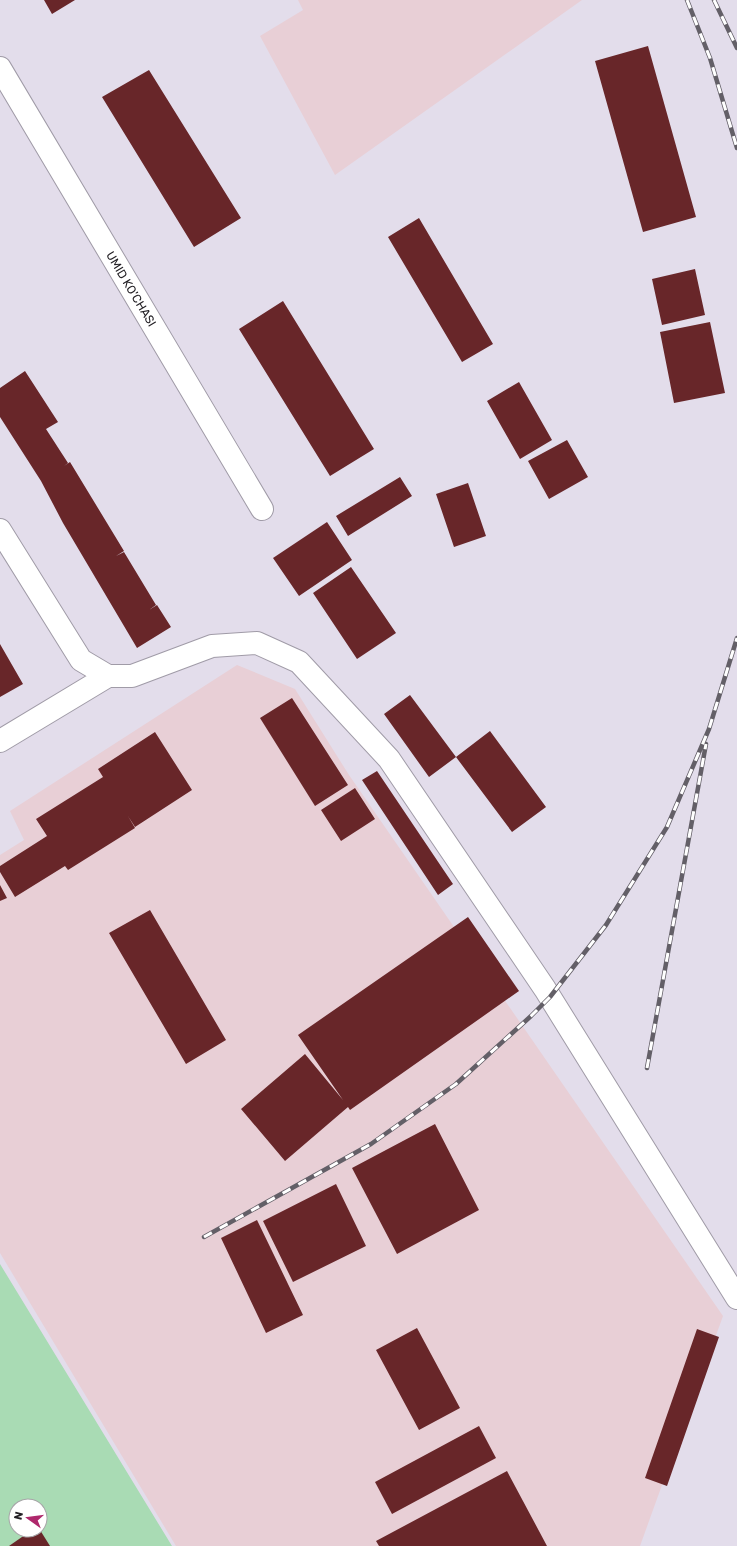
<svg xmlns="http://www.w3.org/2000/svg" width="737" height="1546" viewBox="0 0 737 1546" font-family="Rubik,sans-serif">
<rect width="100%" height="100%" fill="#e3ddeb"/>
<path fill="#e8cfd6" d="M298,0h284l-247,175 -75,-139 43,-26z
M237,665l58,24 54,86 374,541 -83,230h-464l-176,-293v-398l24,-15 -14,-29z"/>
<path fill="#a9dbb4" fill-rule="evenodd" d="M0,1264l172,282h-172zM16,1506h24v24h-24z"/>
<path fill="#682629" d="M44,0h31l-23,14z
M648,46l48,171 -53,15 -48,-171z
M149,70l92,148 -47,29 -92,-150z
M419,218l74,126 -31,18 -74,-125z
M695,269l10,46 -43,10 -10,-46z
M283,301l91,148 -44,27 -91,-147z
M710,322l15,71 -51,10 -14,-71z
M25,371l33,51 -12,7 22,34 -4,3 6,-4 54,89 -8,5 8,-4 32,53 -7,5 8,-5 14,22 -34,21 -74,-125 -22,-42 -41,-64v-29z
M519,382l33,58 -32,19 -33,-58z
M567,440l21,37 -39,22 -21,-38z
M400,477l12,19 -64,40 -12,-20z
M468,483l18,53 -32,11 -18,-53z
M327,522l25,38 -53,36 -26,-38z
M351,567l45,66 -39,26 -44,-66z
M0,644l23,40 -23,13z
M410,695l46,62 -27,20 -45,-63z
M292,698l56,87 -33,21 -55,-88z
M490,731l56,76 -34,25 -56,-75z
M155,732l37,58 -57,37 -7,-11 7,12 -67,42 -3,-4 -50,31 -15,-25v-6l47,-30 -11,-17 67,-42 -5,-8z
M377,771l76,113 -15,11 -76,-115z
M355,788l20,31 -34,22 -20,-31z
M0,885l7,13 -7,3z
M150,910l76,130 -40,24 -77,-131z
M468,917l51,74 -169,119 -2,-3 -63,54 -44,-52 64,-55 38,46 -45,-65z
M435,1124l44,86 -82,44 -45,-86z
M336,1184l30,62 -73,36 -30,-61z
M257,1220l46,95 -37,18 -45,-95z
M417,1328l43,80 -41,22 -43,-80z
M697,1329l22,8 -52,149 -22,-8z
M479,1426l17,32 -104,56 -17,-32z
M507,1471l40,75h-168l-3,-5z
M32,1530h8l10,16h-41z"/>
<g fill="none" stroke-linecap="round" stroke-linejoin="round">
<g stroke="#a09ba7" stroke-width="24">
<path id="minor" d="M0,68l262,441
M0,530l81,130 27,16h24l80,-30 45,-3 42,19 90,97 156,230 192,309
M0,741l108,-65"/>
</g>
<use href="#minor" stroke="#fff" stroke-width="22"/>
<g stroke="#635f67" stroke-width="4.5">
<path id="rail" d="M687,0l23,58 27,90
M714,0l23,48
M647,1068l59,-324
M204,1237l167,-93 85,-60 75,-68 19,-19 56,-72 61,-98 42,-98 28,-91"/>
</g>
<use href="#rail" stroke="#fff" stroke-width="3" stroke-dasharray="9" stroke-linecap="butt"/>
</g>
<g text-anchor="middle" stroke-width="4" stroke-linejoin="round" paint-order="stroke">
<g font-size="12" fill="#232025" stroke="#fff">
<text transform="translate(131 289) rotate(59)" y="4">UMID KO'CHASI</text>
</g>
</g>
<g transform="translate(28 1518) rotate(284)"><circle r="19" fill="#ffffff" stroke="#a7a6a8"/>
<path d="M0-3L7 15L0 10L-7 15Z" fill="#af286c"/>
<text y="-6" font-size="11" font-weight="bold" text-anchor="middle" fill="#232025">N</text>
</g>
</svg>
